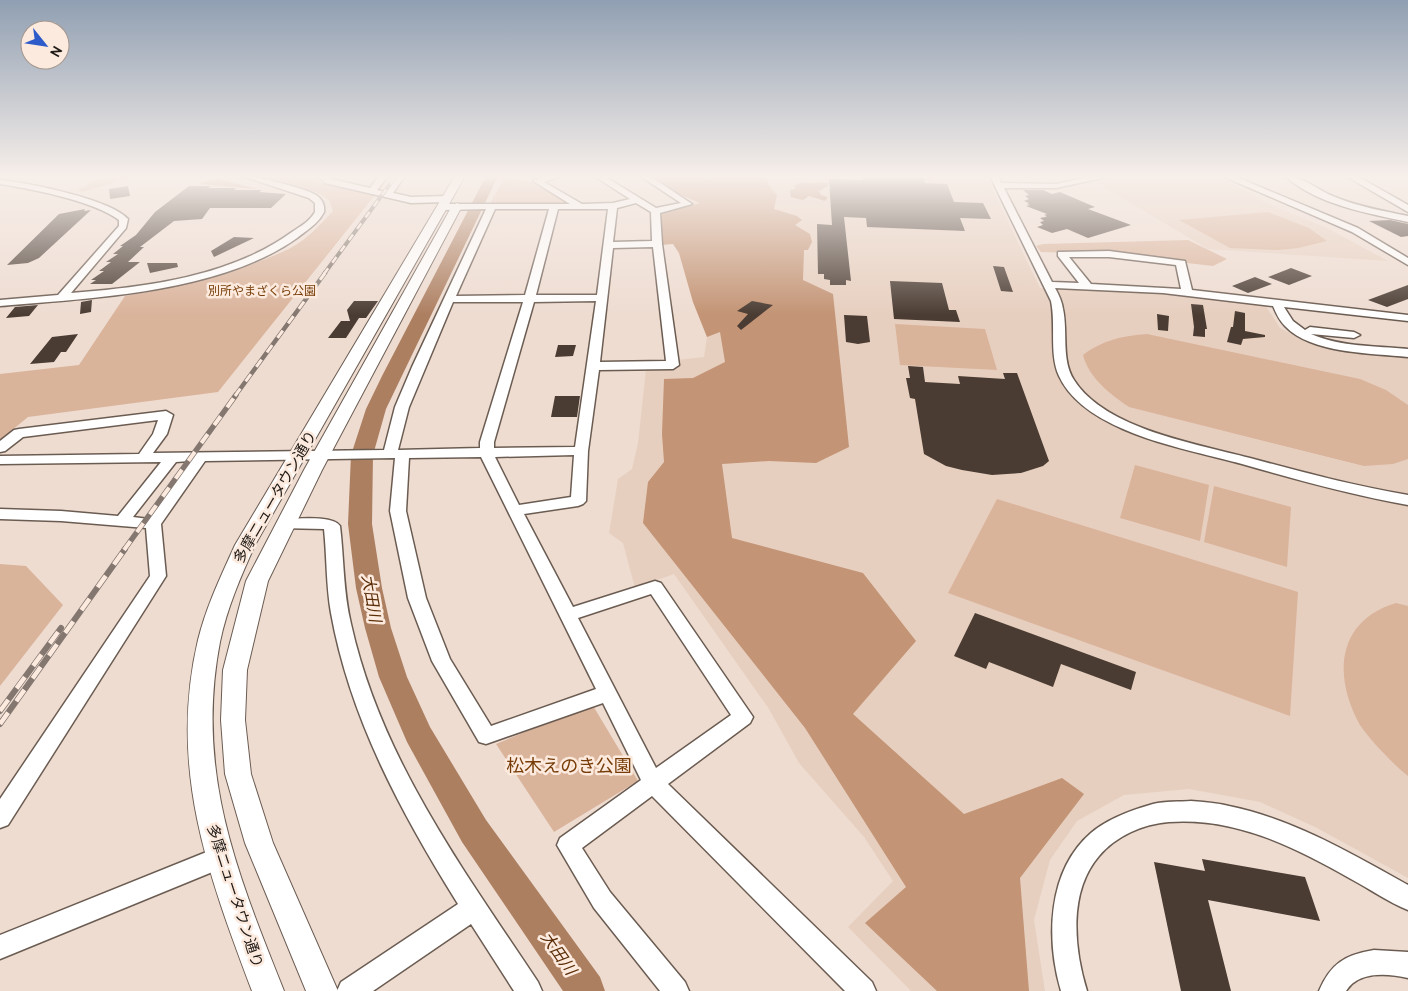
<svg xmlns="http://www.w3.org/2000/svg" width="1408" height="991" viewBox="0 0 1408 991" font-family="Overpass,'Noto Sans JP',sans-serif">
<rect width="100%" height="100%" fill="#eedcd1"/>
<path fill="#e7cfbf" d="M656,176h330l54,112 112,4 111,13 3,1 14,22 26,14 44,11 58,5v520l-91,-50 -57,-26 -71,-13 -65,6 -47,26 -27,39 -16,60 11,71h-134l-63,-64 45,-46 -29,-44 -65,-74 -30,-54 -95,-135 -39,14 -12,-45 -14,-10 9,-54 14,-10 6,-26 8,-74 30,-2v-7l28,-3 3,-20 -14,-35 -14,-49 -6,-9 -13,1 35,-42z
M1129,176h90l52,29 56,23 61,33 -180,-12 -111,-66z"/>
<path fill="#dab39b" d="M103,176h35l-56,16 -4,-2z
M261,176h52l7,7 55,12 -157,197 -190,25 -28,23v-66l79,-9 46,-69c45,-8 90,-17 133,-34 15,-6 32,-12 45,-22 11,-8 20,-19 30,-29l-4,-11 -11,-7z
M505,176l25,6 40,20 -3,2h-77z
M1268,212l41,16 18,13 -29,7 -20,2 -48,-2 -51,-28z
M1188,240l39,19 -14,7 -104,-12 -68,-2 -5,-6 7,-2z
M895,324l90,5 12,41 -97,-5z
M1147,334l213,45 26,11 22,15v54l-15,5 -29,2 -235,-59c-19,-13 -40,-29 -46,-52 20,-15 39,-19 64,-21z
M1135,465l74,20 -9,56 -80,-23z
M1214,486l77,21 -4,60 -83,-25z
M997,499l301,93 -8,124 -342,-123z
M0,564l26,2 37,39 -63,81z
M1396,603l12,3v170c-13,-10 -39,-37 -48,-51 -27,-48 -24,-104 36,-122z
M592,704l46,77 -84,51 -58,-88z"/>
<path fill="#c39475" d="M654,176h51v2l7,2 -5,-4h53l7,3 2,7 8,9 -3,14 23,7 5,4 -7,5 15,9 2,8 -4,8h-4l-1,30 30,14 16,153 -33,16 -47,-2 -47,3 10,74 131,35 53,68 -63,73 111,100 98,-36 22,16 -64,84 9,113h-92l-72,-68 41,-36 -101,-159 -162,-205 5,-41 16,-20 -2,-28 2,-55 29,-1 32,-16 -5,-30 -13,5 -14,-35 -14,-49 -6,-9 -13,1v-31l40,-11 -28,-12z
M216,178l41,11 -58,-5z"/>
<path fill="#ad7f61" d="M819,182l9,1v3l-9,5 2,4 7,2 -3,4 -16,-5 -6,4 -12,-3 -1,-7 6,-1 -2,-3c8,-6 17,-1 25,-4z"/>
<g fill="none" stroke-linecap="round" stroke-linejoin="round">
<path fill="#ad7f61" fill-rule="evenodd" d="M486,176h12l-112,233 -13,46 -1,69 10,64 9,40 16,49 23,50 56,93 114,157 5,14h-42l-101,-149 -55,-100 -28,-65 -14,-49 -9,-40 -8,-64 3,-69 15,-46 16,-33z"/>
</g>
<path fill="#4a3c33" d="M863,176h60l2,7 22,1 7,18 29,1 8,16 -31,-1 5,13 -98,-4 -1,-9 -22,-1 7,64 -5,-1v5h-16v-5l-6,-1v-5h-6l-1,-50 15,1 -3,-46 34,1z
M128,186l2,10 -20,3 -1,-10z
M189,186h22l-3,2h28l-2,2h28l-3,2 27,2 -15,14h-61l-8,11 -28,2 -34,26h4l-16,15h12l-28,22h-22l6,-4h-5l13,-9h-5l12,-9h-5l12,-8h-5l10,-8h-3l16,-11 19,-23z
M1023,190h20l9,4 8,-2 35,15 -7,2 43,16 -43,13 -21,-9 -15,4 -15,-6 6,-2 -3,-3 4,-1 -4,-3 5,-1 2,-1 -3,-1 3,-1 -21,-8 4,-1 -3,-1 2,-1 -5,-2 5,-2 -4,-3 4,-1z
M85,209l-1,2 7,-1 -52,48 -11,5 -21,2 52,-51z
M1390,220l18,4v12l-7,1 -32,-16z
M234,237l20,1 -40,19 -3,-6z
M147,263h30l1,4 -28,6z
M993,266l11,1 9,25 -12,-1z
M1291,268l21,8 -23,9 -21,-8z
M1255,277l17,7 -24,9 -16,-7z
M890,281l52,2 7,27h7l4,12 -66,-3z
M1408,285v14l-21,8 -19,-7z
M92,300l-1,12 -11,2 1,-12z
M354,301h24l-12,17h-7l-13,20h-18l13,-17h9l-3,-11z
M752,301l21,4 -32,25 -4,-4 11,-12 -11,-3z
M1191,304l12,1 4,24h-2v8l-12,-1 1,-9z
M38,305l-9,11 -23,2 9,-11z
M1235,311l10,2v18l20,4v2l-22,2 -2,6 -14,-3 4,-15h2z
M1157,314l12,2 -1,15 -10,-1z
M844,315l23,1 3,26 -12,2 -12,-2z
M78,334l-12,18h-5l-7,10 -24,2 22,-27z
M558,345h18l-3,11 -18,1z
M908,366l15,1 2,15 35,2 -2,-8 47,3 -2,-6h14l32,88 -6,5 -22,7 -29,2 -30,-5 -16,-4 -22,-12 -9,-55 -5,-1 -4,-20h4z
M555,396h25l-3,21h-26z
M975,613l161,59 -5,18 -70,-26 -8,23 -64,-25 -3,7 -32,-13z
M1202,859l103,18 15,44 -112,-21 23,91h-50l-27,-129 51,9z"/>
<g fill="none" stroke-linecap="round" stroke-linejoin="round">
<g stroke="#6b5c52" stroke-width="3">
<path id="minor" d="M242,176c15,0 62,12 74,19 6,4 9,10 8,17 -6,12 -17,18 -27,26 -77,55 -205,60 -297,68v-6l58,-5 61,-69v-6c-25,-19 -87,-31 -119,-36v-4c29,3 110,19 128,39l-2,9 -55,65c75,-6 159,-16 221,-61 9,-6 18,-11 23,-20v-9l-6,-5z
M318,176h9l4,3 39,9 9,-12h9l-11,14 8,2 12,-16h8l-12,17 18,4 36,-1 4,3 -4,3 -36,1 -86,-20z
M546,176h16l-18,6 38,22 31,-1 17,-4 -36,-23h10l52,32 25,-5 -41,-27h10l42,28 -32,9 2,31 17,121 -6,4 -74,1 -11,81 -2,50 -3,3 -5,2 -54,8 49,93 82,-26 6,2 92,134 -3,6 -82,61 204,198 4,9h-31l-193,-195 -70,52 28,44 75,90 4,9h-29l-66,-83 -37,-63 3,-7 81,-58 -38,-77 -117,41 -7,-2 -47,-81 -24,-63 -18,-87 5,-53 -190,3 -44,63 5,52 -158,249 -8,3v-29l150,-223 -4,-48 -85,-7 -61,-2v-10l61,2 57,5 43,-54 -161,2v-8l139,-2 14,-20 5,-14 -135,17 -18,14 -5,1v-11l14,-11 5,-1 147,-18 7,4 -6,19 -14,19 231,-3 11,-43 17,-40 74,-158 -43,1 -4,-3 4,-3h127l-37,-23zM636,203l15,9 1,29 -39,1 4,-34zM495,209h54l-24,86 -69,1zM558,209h50l-11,86h-61zM653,247l13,114 -66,1 13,-114zM596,301l-21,146 -81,1v-6l40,-140zM453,302h70l-43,140v6l-82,2 11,-43zM574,455l-3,42 -52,8 -24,-48zM481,457l115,232 -105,37 -41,-67 -24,-61 -20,-87 3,-53zM190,461l-41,58 -16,-2 43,-55zM651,594l80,121 -75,53 -78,-150z
M990,176h8l3,7 55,1 37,-8h19l-56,12h-52l48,94 27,1 -21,-27v-4l51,-1 76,10 7,29 216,25v6l-124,-14 9,14 12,9 5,-3 44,5 6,3 -6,3 -43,-4c30,13 65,12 97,15v8c-36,-4 -97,-3 -123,-31 -6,-6 -9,-13 -12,-20l-110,-13 -108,-5c4,7 7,14 8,21 5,23 -2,51 11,71 31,49 123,64 176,78 52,14 104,28 158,37v10c-56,-10 -111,-25 -166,-41 -54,-15 -157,-31 -183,-88 -10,-22 -3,-51 -8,-75zM1069,257h40l67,8 5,24 -90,-5z
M1222,176h12l124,52 50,30v7l-56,-33z
M1285,176c18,0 34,15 50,21 24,10 49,14 73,19v6c-41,-9 -90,-17 -123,-46z
M1346,176h11l51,29v7z
M285,519c13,0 48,-4 55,7 4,33 3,65 11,98 30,135 112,245 187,358l4,9h-28l-43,-67 -98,67h-36l4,-9 117,-78c-56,-90 -108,-185 -127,-291 -5,-28 -4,-56 -7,-84l-45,-1 -2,-4 2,-4z
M1191,801c13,1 26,2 38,5 64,13 123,48 179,79v25c-20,-8 -38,-21 -57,-31 -56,-32 -116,-62 -182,-57 -26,2 -53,14 -70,34 -31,36 -25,93 -12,135h-26c-15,-51 -14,-120 30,-158 16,-14 41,-23 62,-29 12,-3 26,-2 38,-3z
M219,847l8,3 3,8 -3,8 -227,93v-24z
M1374,950l34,2v26c-21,-5 -50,-7 -62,13h-27c12,-28 26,-36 55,-41z"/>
</g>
<g stroke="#6b5c52" stroke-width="2">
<path id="major" d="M455,176h10l-210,369c-14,31 -28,63 -35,97 -25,130 17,231 64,349h-32c-44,-117 -84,-223 -54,-351 8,-33 23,-64 37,-95z
M457,203l5,3 -140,264 -54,111 -21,89 -2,50 6,54 22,69 65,148h-32l-61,-148 -20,-69 -4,-54 2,-50 23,-89 58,-111 148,-264z"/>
</g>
<use href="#minor" fill="#fff" fill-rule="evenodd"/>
<use href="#major" fill="#fff" fill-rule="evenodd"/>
<g stroke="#837770" stroke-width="4">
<path id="rail-far3" d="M324,274l72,-98"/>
</g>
<g stroke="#837770" stroke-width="4.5">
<path id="rail-far2" d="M235,396l90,-123"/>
</g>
<g stroke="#837770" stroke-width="5.5">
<path id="rail-far1" d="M124,550l112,-155"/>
</g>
<g stroke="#837770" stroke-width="6">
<path id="rail" d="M0,711l61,-83
M0,724l125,-175"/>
</g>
<use href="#rail-far3" stroke="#fceade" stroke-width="2.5" stroke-dasharray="7" stroke-linecap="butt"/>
<use href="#rail-far2" stroke="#fceade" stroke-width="3" stroke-dasharray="9" stroke-linecap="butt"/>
<use href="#rail-far1" stroke="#fceade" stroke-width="4" stroke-dasharray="11" stroke-linecap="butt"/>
<use href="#rail" stroke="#fceade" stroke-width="4.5" stroke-dasharray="14" stroke-linecap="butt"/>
</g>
<linearGradient id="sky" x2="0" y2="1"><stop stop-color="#909fb2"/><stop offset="0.56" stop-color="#f7efea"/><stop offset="1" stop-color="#f7efea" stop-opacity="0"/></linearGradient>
<rect width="1408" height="315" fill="url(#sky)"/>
<g text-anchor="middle" stroke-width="5" stroke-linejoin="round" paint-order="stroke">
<g font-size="12" fill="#763b06" stroke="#fceade">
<text x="262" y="295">別所やまざくら公園</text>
</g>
<g font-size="15" fill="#201a16" stroke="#fceade">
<text transform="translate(275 497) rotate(-60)" y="5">多摩ニュータウン通り</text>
<text transform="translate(235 896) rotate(72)" y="5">多摩ニュータウン通り</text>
</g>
<g font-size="16" font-style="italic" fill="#5b2e09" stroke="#fceade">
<text transform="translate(372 598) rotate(80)" y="6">大田川</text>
<text transform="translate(559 953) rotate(55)" y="6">大田川</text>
</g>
<g font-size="18" fill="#763b06" stroke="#fceade">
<text x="569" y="772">松木えのき公園</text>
</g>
</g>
<g transform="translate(45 45) rotate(120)"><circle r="24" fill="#fceade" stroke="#a4978e"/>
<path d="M0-4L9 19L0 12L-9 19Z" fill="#2e5bca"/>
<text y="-8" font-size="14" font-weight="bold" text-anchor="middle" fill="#201a16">N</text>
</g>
</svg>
